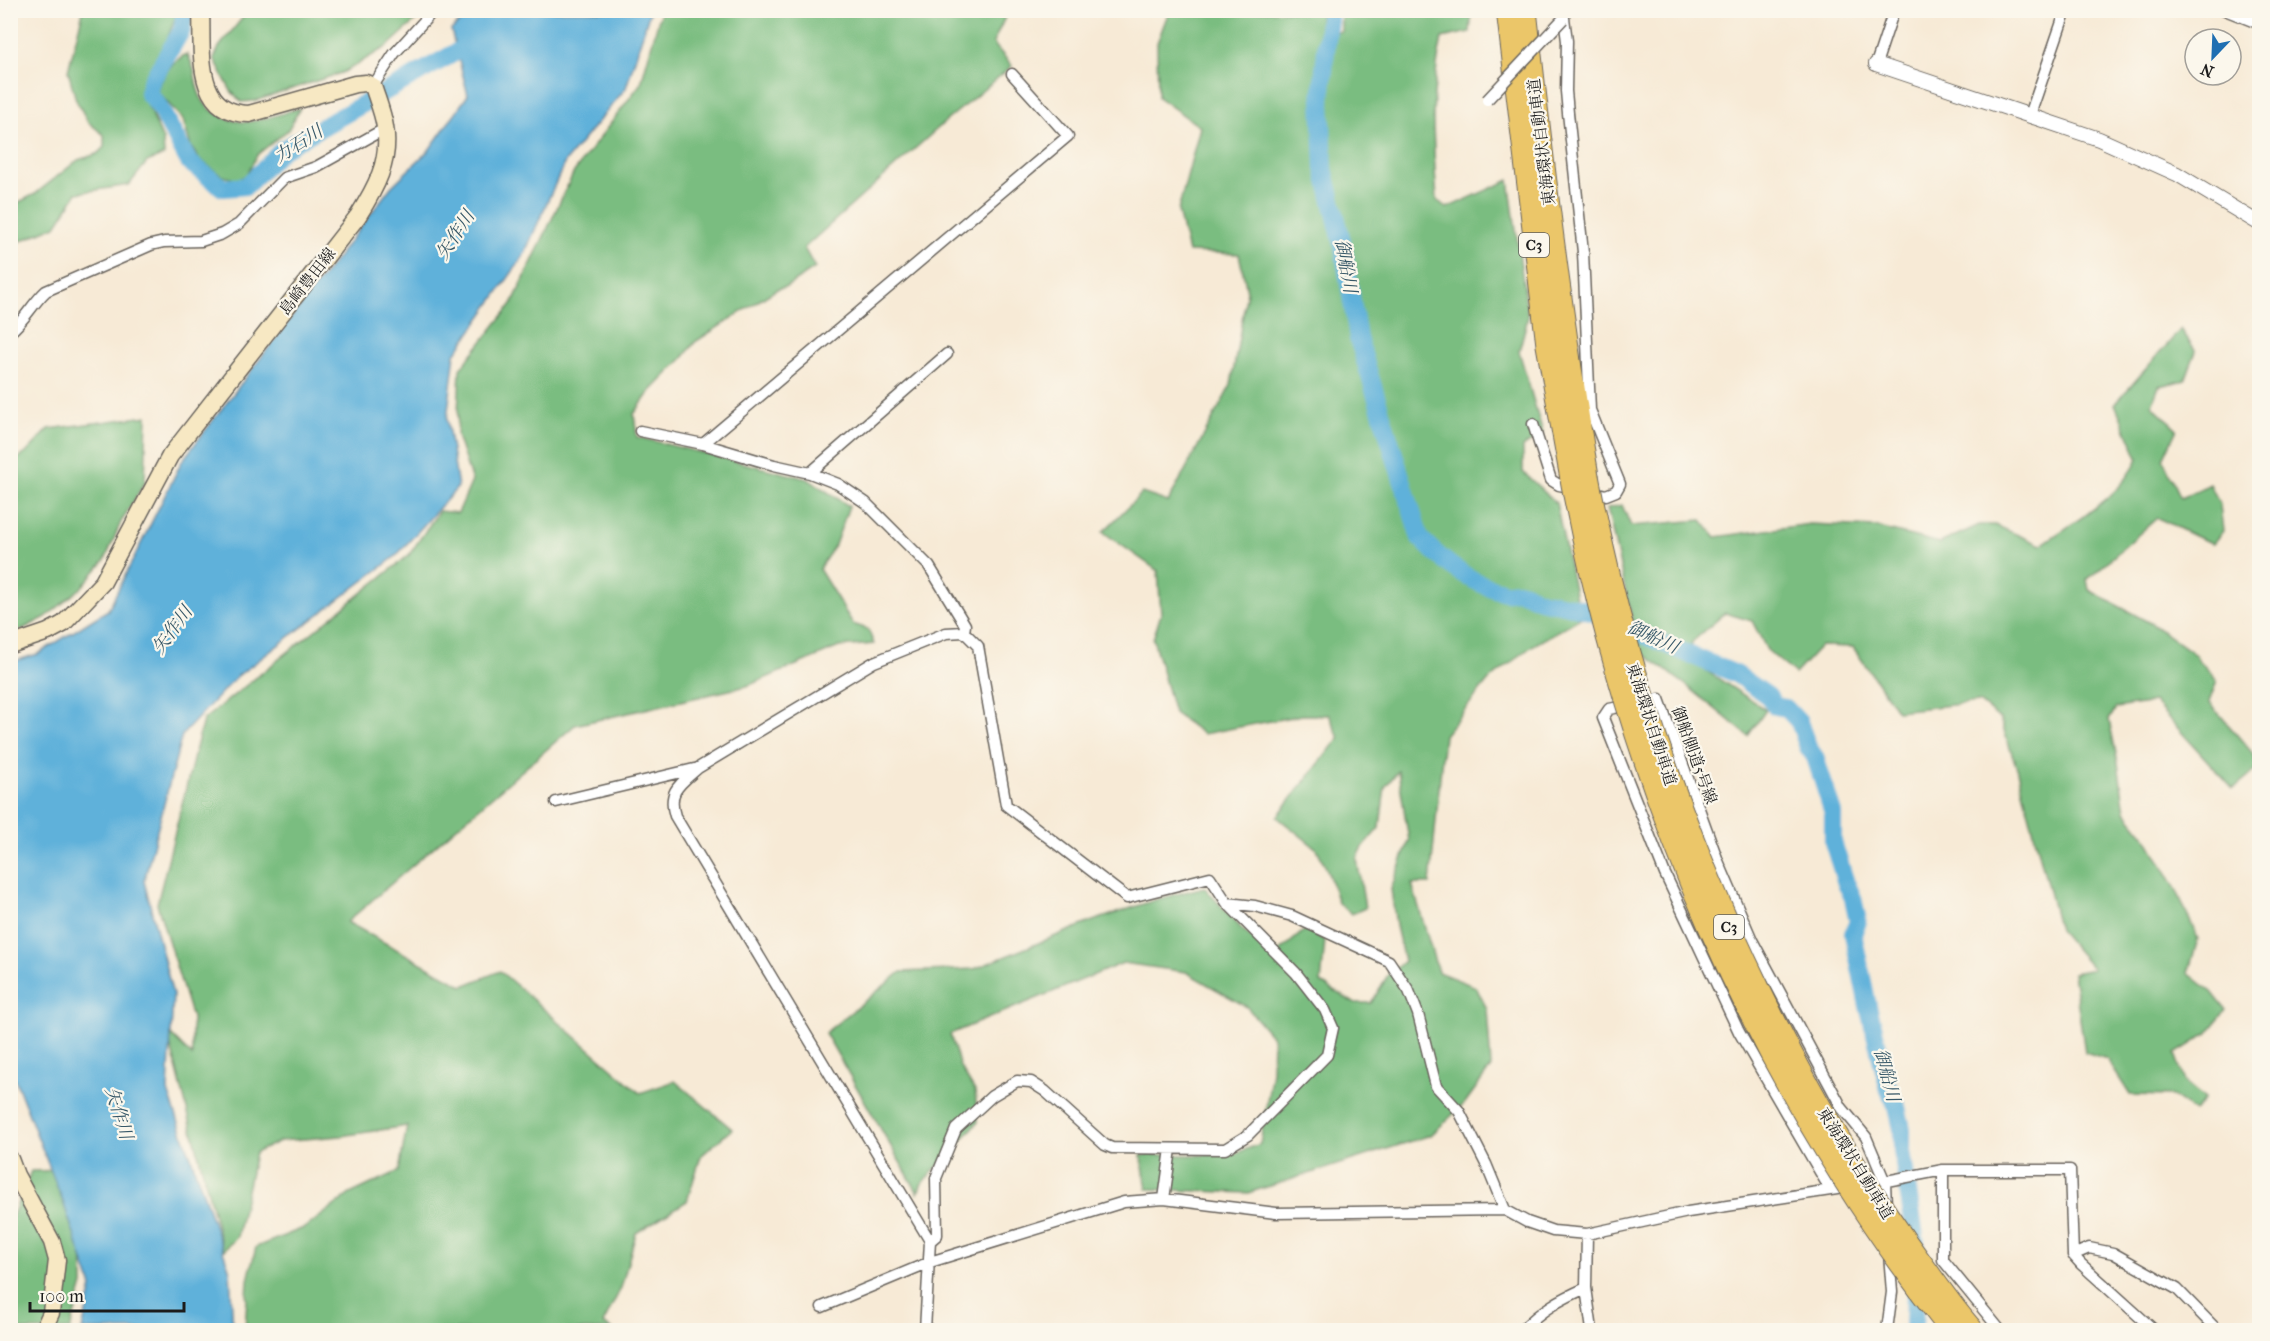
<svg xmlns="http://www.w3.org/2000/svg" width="2270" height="1341" viewBox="0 0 2270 1341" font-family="'IM FELL French Canon','Noto Serif JP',serif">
<rect width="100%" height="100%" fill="#fbf7ec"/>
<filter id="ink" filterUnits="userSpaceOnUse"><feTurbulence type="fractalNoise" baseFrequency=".0167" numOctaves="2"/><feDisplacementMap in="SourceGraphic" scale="12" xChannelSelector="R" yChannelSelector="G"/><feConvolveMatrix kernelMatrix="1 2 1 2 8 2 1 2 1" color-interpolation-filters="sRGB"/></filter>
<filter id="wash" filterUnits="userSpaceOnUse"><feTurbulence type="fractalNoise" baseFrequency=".008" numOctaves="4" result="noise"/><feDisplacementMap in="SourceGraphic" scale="24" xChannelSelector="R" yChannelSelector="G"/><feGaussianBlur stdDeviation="1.35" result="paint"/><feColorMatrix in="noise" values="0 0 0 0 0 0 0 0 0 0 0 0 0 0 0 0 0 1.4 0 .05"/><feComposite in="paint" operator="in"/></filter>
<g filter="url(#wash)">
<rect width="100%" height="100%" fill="#f7ead6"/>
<path fill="#7abd80" stroke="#4b6c4e" stroke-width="1.5" d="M83,11h95l-14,37 -19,30 -3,14 21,48 1,15 -17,7 -18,23 -52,8 -21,33 -45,19v-39l24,-12 43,-34 19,-6 7,-7v-12l-16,-13 -12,-22 -8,-29z
M248,11v-1l178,1 -38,35 -44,26 -89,29 -14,1 -10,-11 -17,-32 5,-12z
M661,11h347l-15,32 19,23 -66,55 -142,127 11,20 -29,19 -9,2 -82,53 -12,16 -34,35 -15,21 3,23 171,42 41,27 -14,39 -16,24 34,55 15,5 6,15 -35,3 -92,39 -172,39 -228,197 116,64 37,-15 140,122 35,-12 57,48 -31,27 -14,45 -51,32 -15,55 -18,36 10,6h-368l3,-50 8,-33 50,-20 44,-33 49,-23 8,-45 -66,10 -61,5 -25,12 -18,84 -14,14 -56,-220 25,25v-38l-35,-114 46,-184 206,-165 30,-44 19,2 14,-32 -15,-45 3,-67 52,-65 62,-132 67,-89z
M1169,11h151l1,26 20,-6v-20h131l-2,21 -28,6c-13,59 -9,102 -5,162l10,8 62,-28 19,137 -9,34 24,82 -20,14v25l33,31 24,115 -48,28 -44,35 -44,54 -14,149h-18l26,88 38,15 11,22 4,58 -26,36 -34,32 -183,58 -101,-4 -6,-34h90l29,-11 12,-73 1,-33 -26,-31 -61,-35 -63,-9 -173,71 10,33 15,24 3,31 -57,63 -3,8 -93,-160 76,-61 73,-3 119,-48 65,-22 46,-12 37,41 32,29 32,-27 20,10 -4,43 33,20h17l17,-28 16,-14 -8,-35 -5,-37 18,-48 -11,-70 -13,16 -5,40 -17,20 -6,12 8,49 -13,6 -14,-11 -10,-31 -11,-23 -40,-32 62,-79 -10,-23h-27l-99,19 -29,-21 -21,-74 8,-25 -3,-43 -55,-39 39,-39 26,9 63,-117 16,-94 -8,-37 -51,-2 -10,-41 22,-84 -42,-30 -1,-54z
M187,54c9,15 7,21 11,36 6,21 27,31 47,32 15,0 40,-10 55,-14l-12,22 -30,24 -12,21 -8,5 -16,-4 -23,-17 -8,-12 -8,-27 -26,-29c7,-17 14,-30 30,-37z
M2181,329l15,22 -11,29 -26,6 -7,19 25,24 -14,30 18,39 29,-14 10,21 3,26 -10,12c-22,-6 -35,-17 -56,-25l-70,62 2,10 63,34 42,30 23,27 -8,21 46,54 2,13 -24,20 -79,-87 -38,6 -7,12 9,43 7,48 23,29 29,51 21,48 -10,34 24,19 14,18 -19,24 -32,20 10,28 20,17 -11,12 -22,-15 -42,-1 -23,-36 -22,-7 -12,-79 20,-4 -34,-39 -41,-159 -18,-52 -21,-17 -82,9 -44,-64 -32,-1 -26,28 -28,-24 -15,-29 -27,-8 -33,29 -2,18 76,50 -18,26 -62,-51 -47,-34 -32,-143 15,-3 9,21 71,-6 14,17 94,-13 65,3 65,16 39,-18h16l46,20c33,-24 82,-48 97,-87l-23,-54z
M147,416l-2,66 -24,40 -16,38 -24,28 -35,29 -35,18v-172l15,-10 23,-24z
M73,1170l9,34 1,81 -13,45h-59l-1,-108 21,-51z"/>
<path fill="#5fb1da" stroke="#3e667b" stroke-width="1.5" d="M473,11h177l-24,77 -61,74 -42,95 -68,97 -8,65 11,68 -62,69 -161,122 -53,57 -38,146 29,114 -5,96 62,180 3,59h-151l10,-43 -29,-85 -52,-133v-407l27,-8 70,-44 74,-149 209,-274 38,-37 39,-55 -17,-65z"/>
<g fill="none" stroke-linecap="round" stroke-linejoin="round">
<path stroke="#5fb1da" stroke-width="18" d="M185,10l-3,20 -31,52 -3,11 10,12 31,57 34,26 23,-2 37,-37 193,-108
M1330,10l-9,90 3,69 18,72 16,97 62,200c24,25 51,46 85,54 4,1 8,-1 13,-1 9,1 17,9 26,10 28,5 59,10 82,27l110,46 32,22 7,10 11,2 13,14 9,25 7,10 18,56v29l12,38 8,18 5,23 -5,13 15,72 21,84 8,17 5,22v22l14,92 -2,87"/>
</g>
</g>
<g filter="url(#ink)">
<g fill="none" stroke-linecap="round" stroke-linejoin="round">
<g stroke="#69645d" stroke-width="13">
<path id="minor" d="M1563,10l4,31 -1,50 2,22 15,139 7,158 30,74 -4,7 -10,4 -16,-4
M2225,10l35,14
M1876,64l18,-54
M373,86l21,-32 40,-44
M2030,115l36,-105
M10,332c15,-12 22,-28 36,-41l105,-46 13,-3 37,-1 21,-7 17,-10 45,-46 32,-11 70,-39
M1533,424l18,56 8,5 15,3
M640,431l63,13 71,21 36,8 28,11 28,19 63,63 36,59 -1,7
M703,444l365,-308 -56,-62
M810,473l137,-119
M556,802l138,-33
M1227,903l28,3 37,10 97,45 20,30 9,23 18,72 23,25 27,53 19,46
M1943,1170v90l57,70
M1866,1185l77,-15h127l3,85 8,9 73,66
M1830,1189l-91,-157 -74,-158 -62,-156 6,-9 50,-10 59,162 34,79 90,168 24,29 19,45 1,24
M1164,1199l7,-50
M1587,1234l-1,54 6,42
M2073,1255l16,-7 24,5 64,36 40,41
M822,1307l108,-45 194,-60 40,-3 112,14 229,-3 22,12 26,9 34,3 101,-22 162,-25
M925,1330l5,-89 -255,-425c-8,-25 5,-32 23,-48l176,-106 72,-29 18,-1 14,14 28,159 121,93 83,-21 17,26 69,70 29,37 8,18 -6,27 -79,80 -23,14 -113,-1 -7,-3 -60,-54 -14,-9 -14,-1 -25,15 -36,33 -20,49 1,57 -7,6
M1522,1330c19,-20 39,-31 64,-42
M1887,1330l5,-38 -3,-38"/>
</g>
<g stroke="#69645d" stroke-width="16">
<path id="tertiary" d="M1876,64l223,75 78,35 83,50"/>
</g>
<g stroke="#69645d" stroke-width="19">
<path id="secondary" d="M10,645l38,-13 15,-8 40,-42 67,-126 188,-240c17,-27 33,-55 27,-89 -2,-14 -8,-28 -12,-41l-7,-3 -11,1 -106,30c-56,-1 -46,-64 -48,-104
M10,1159l6,16 36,67 5,18 -6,53 -8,17"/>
</g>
<g stroke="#69645d" stroke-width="23">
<path id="motorway" d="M1507,10l40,335 24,134
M1526,10c17,156 36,312 62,466"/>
</g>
<use href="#minor" stroke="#fff" stroke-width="10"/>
<use href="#tertiary" stroke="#fff" stroke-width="14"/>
<use href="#secondary" stroke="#f7e8c3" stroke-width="16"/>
<use href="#motorway" stroke="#ebc669" stroke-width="21"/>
<g stroke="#69645d" stroke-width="13" stroke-linecap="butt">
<path id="minor-bridge" d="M1487,100l76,-81"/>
</g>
<g stroke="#69645d" stroke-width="23" stroke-linecap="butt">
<path id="motorway-bridge" d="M1588,476c39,205 107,392 203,576 39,75 83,146 133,214 16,22 31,44 49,64
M1571,479c58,308 185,605 379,851"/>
</g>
<use href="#minor-bridge" stroke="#fff" stroke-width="10"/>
<use href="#motorway-bridge" stroke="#ebc669" stroke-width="21"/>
</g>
</g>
<g text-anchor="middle" stroke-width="4.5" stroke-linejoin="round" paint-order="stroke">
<g fill="#fbf7ec" stroke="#5f5e5a" stroke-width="1.5">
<rect x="1519" y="233" width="30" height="24" rx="4.5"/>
<rect x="1714" y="915" width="30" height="24" rx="4.5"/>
</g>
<g font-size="15" font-weight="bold" fill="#1c1c1c">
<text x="1534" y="250">C3</text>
<text x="1729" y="932">C3</text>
</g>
<g font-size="16" fill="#1c1c1c" stroke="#fbf7ec">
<text transform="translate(1541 142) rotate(-97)" y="6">東海環状自動車道</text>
<text transform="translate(307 281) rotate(-52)" y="6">島崎豊田線</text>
<text transform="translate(1652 724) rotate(72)" y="6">東海環状自動車道</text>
<text transform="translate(1695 755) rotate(70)" y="6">御船側道5号線</text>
<text transform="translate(1856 1163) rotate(58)" y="6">東海環状自動車道</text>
</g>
<g font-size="18" font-style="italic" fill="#375868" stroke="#fbf7ec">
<text transform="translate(298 144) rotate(-33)" y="6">力石川</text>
<text transform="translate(455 235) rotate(-57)" y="6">矢作川</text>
<text transform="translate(1346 266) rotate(80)" y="6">御船川</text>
<text transform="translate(172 630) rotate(-54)" y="6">矢作川</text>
<text transform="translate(1653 637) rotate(24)" y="6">御船川</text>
<text transform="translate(1887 1075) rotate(75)" y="6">御船川</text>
<text transform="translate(119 1113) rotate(73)" y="6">矢作川</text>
</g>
</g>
<rect width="2270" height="1341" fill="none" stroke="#fbf7ec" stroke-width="36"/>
<g transform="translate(2213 57) rotate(203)"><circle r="28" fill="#fbf7ec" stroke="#a29f99" stroke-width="1.5"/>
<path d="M0-4.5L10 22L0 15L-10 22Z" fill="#1f6fb2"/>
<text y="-9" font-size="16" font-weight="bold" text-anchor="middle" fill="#1c1c1c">N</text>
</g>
<path d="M30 1302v9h154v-9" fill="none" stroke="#1c1c1c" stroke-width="3"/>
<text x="39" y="1302" font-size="18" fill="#1c1c1c" stroke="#fbf7ec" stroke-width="4.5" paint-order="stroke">100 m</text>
</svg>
